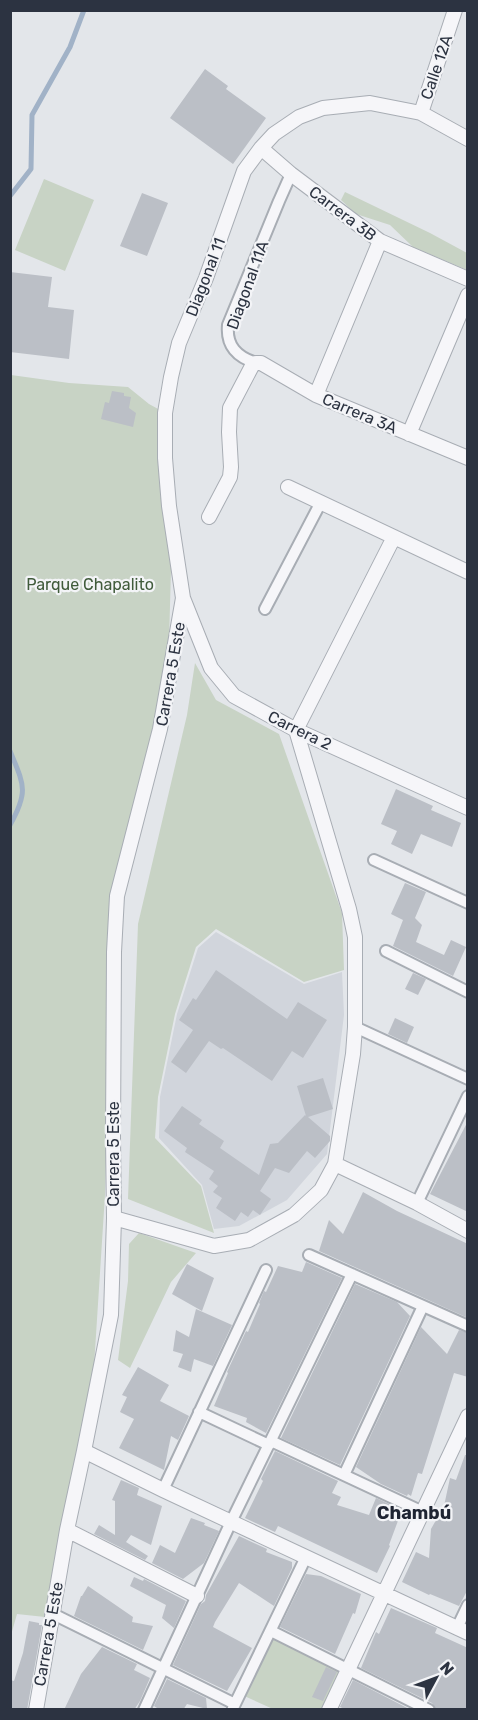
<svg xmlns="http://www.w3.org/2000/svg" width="478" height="1720" viewBox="0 0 478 1720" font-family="Rubik,sans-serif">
<rect width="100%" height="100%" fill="#e3e6ea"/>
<path fill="#d1d5dc" d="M216,932l88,52 38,-12 2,43 -17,139 -40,46 -48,26 -25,3 -12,-44 -43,-47 1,-41 17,-83 21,-66z"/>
<path fill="#c8d3c5" d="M44,179l50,21 -29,71 -50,-21z
M345,192l85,41 37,20v17l-54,-23 -23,-22 -34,-11 -15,-14z
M11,375l58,8 59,4 21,17 11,6v81l11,78 -2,73 -14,99 -43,203 -7,251 -11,171 -25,139 -24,112 -28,-3 -6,21z
M195,663l21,37 63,34 63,179 2,57 -40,12 -88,-53 -20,18 -21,67 -17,83 -3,41 46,48 13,47 -86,-34 10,-275 49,-209z
M139,1233l57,20 -25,29 -41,86 -12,-8 10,-79 1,-37z
M272,1635l74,35 -19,39h-54l-31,-14z"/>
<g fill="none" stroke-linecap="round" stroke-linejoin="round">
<path stroke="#a1b2c7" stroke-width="5" d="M10,196l21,-27 1,-54 38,-68 14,-37
M10,751c14,34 19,40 0,74"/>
</g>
<path fill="#bbbfc6" d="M205,69l23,17 -2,3 40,29 -33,46 -63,-46z
M142,193l26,10 -21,53 -27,-10z
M10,272l42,5 -4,30 26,3 -5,49 -59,-7z
M112,391l12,2v3l7,1 -2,11 7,5 -3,14 -32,-8 4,-17 4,1z
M396,789l37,17 -2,4 30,13 -9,24 -31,-13 -9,20 -21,-10 6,-13 -16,-7z
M405,883l21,9 -11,26 7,7 -6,17 28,13 7,-15 15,7 -13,29 -60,-30 10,-26 -12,-6z
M216,970l71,49 11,-17 29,18 -24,38 -11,-7 -20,30 -49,-33 -2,1 -12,-8 -23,32 -15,-11 22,-32 -14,-10 14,-22 3,2z
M413,973l13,6 -8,16 -13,-6z
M395,1018l19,9 -7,16 -19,-9z
M323,1078l10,31 -25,8 22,19v5l-15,17 -8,-7 -18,22 -14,-5 -15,23 11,8 -11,16 -7,-5 -5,7 -7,-5 -6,9 -19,-13 6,-10 -9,-6 5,-6 -9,-7 5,-8 -29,-19 2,-4 -23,-17 18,-25 20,14 -3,4 25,17 -4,7 39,27 11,-31 8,-1 27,-28 1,1 -9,-30z
M468,1121v91l-38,-18z
M363,1192l34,19 71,33v74l-149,-67 10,-31 14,14z
M306,1262l36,16 -76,155 -20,-11 1,-4 -33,-12 14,-33 -1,-1 19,-41 2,1 12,-28 -1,-1 5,-12 2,1 12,-26 24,6z
M187,1264l27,14 -12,33 -30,-17z
M355,1284l42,18 13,14 -70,149 -59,-27z
M196,1309l36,16 -19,41 -19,-7 -3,13 -13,-5 5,-13 -10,-3 3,-21 13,7z
M421,1327l26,27 12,-24 9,3v44l-14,-4 -32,101 -4,-1 -7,23 -3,-2 -1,2 -26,-12 -25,-17z
M138,1367l31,18 -9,16 29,15 -11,24 -7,-4 -7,34 -45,-22 15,-29 -14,-7 7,-15 -5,-2z
M275,1451l63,30 -6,12 9,4 -4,8 32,10 7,-17 26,12 -13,35 1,1 -13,27 -99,-47 -3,6 -30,-14 18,-37 -2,-2z
M465,1455h3v134l-9,17 -29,-12 -1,1 -27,-13 14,-30 13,6 2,-29 13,-23 6,-28 6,2z
M121,1480l18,8 -2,7 25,11 -11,39 -20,-10 -5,7 22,14 -3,4 -51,-26 5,-9 16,10v-34l-3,-1z
M191,1518l14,5 -1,2 15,6 -15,32 -21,16 -31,-16 8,-18 15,8z
M239,1536l28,13 -1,3 26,10v6l-18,38 -35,-23 -24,39 -2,5 39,21 -25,43 -54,-26 28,-61 4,-3 1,-6z
M306,1574l15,2 40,18 -6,20 -2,-1 -18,41 -55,-27z
M134,1577l9,4 1,-2 42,22 -12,27 -12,-10 4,-13 -36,-19z
M88,1586l45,31 -1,5 21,4 -10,24 -69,-34 7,-20h1z
M391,1608l46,20 -2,5 33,15v62h-32l-4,-7 -71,-35 15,-36 3,2z
M29,1621l10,2v2h3l-15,85h-17v-30l4,1 9,-28z
M102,1647l35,17 -3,6 16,8 -10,23 -6,9h-70l17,-36z
M326,1667l11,5 -14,29 -11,-4z
M167,1679l39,19 1,11 -20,-5 -4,6h-23l-6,-4z
M353,1680l58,30h-64l-7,-3z"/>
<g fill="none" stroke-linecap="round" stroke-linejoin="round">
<g stroke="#a8adb4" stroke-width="14">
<path id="pedestrian" d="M256,363c-19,-6 -30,-17 -28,-38l51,-124 12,-27
M265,609l56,-107
M374,860l94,43
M386,951l82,41
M355,1027l113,52
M417,1203l51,-107
M309,1255l159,71
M199,1412l70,33
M271,1441l152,71
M344,1475l79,-169
M163,1490l103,-220
M51,1613l184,91
M457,1628l11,-23
M271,1631l158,79
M233,1708l73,-151
M144,1710l87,-188 121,-248"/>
</g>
<g stroke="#a8adb4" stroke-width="16">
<path id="minor" d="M421,113l34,-103
M468,139l-47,-26 -51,-10 -47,5 -24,9 -25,17 -13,14 -17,23 -38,107 -27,65 -8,34 -6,36v45l4,48 14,92 28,70 23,28 62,34 172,78
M261,148l30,26 89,67 88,38
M316,395l64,-154
M409,434l59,-139
M288,487l180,85
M209,517l21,-40 1,-10 -2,-35 1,-24 22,-42 4,-3h5l55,32 152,63
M335,1164l82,39 51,28
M114,1218l100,28 35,-6 45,-25 27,-25 14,-26 18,-110 2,-27v-90l-6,-28 -53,-179 98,-193
M84,1451l79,39 305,143
M67,1530l130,66
M36,1710l31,-180 17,-79 27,-136 3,-97 -1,-81 1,-185 3,-56 43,-167 23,-131
M329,1710l139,-294"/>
</g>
<use href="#pedestrian" stroke="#f6f6f9" stroke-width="10"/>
<use href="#minor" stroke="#f6f6f9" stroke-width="14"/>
</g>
<g text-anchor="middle" stroke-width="4.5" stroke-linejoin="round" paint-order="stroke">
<g font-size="16" fill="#2c3341" stroke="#f3f4f7">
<text transform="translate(436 67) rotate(-71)" y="6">Calle 12A</text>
<text transform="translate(343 213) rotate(37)" y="6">Carrera 3B</text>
<text transform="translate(205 277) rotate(-69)" y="6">Diagonal 11</text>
<text transform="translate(247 285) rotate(-70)" y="6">Diagonal 11A</text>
<text transform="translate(360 413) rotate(23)" y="6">Carrera 3A</text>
<text transform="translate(170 674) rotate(-80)" y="6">Carrera 5 Este</text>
<text transform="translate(300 730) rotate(26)" y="6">Carrera 2</text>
<text transform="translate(113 1154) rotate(-90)" y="6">Carrera 5 Este</text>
<text transform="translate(48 1634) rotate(-80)" y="6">Carrera 5 Este</text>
</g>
<g font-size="16" fill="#405b3b" stroke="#f3f4f7">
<text x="90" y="590">Parque Chapalito</text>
</g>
<g font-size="18" font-weight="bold" fill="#1e2432" stroke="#f3f4f7">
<text x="414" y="1519">Chambú</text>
</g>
</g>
<rect width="478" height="1720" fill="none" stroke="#2c3341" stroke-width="24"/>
<g transform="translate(436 1678) rotate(49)" stroke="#f3f4f7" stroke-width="4.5" paint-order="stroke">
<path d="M0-4.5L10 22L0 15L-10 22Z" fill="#2c3341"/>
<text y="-9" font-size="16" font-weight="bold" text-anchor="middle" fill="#2c3341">N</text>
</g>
</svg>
